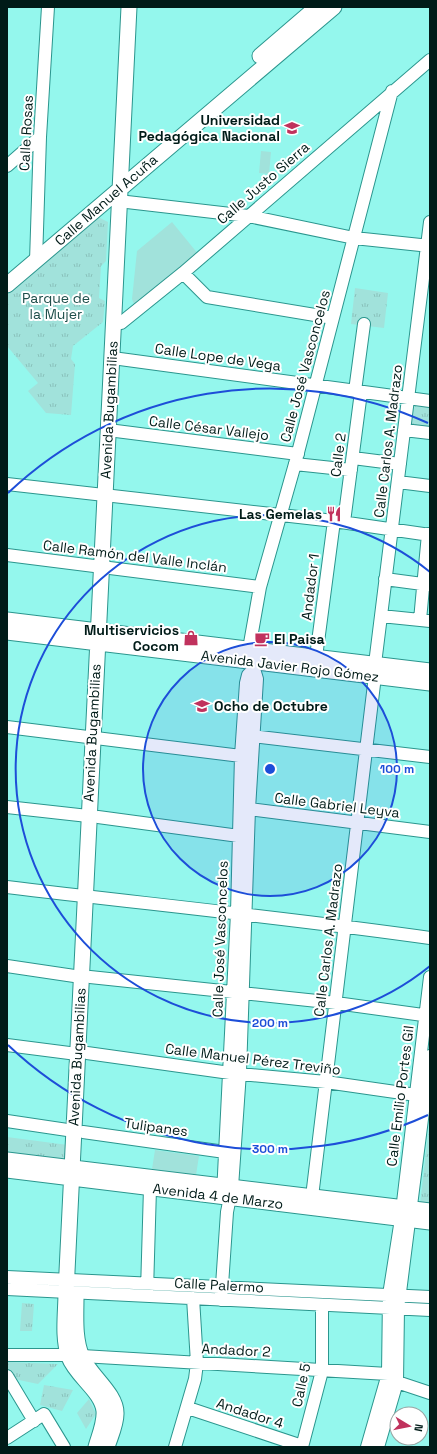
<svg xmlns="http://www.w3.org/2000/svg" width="437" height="1454" viewBox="0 0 437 1454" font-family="'Space Grotesk',sans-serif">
<defs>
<pattern id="park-tufts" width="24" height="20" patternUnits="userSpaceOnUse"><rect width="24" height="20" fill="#a1e2db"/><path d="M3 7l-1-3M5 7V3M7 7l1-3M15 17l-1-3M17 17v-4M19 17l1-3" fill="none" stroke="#89c1bb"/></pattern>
</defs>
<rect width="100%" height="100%" fill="#94f7ed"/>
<path fill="#a1e2db" d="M261,151l10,1 -2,22 -10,-1z
M172,222l27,33 -64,52 -3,-8 5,-48z
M155,1150l44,6 -3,19 -44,-6z"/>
<path fill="url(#park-tufts)" d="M98,217l10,5 -2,39 -5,5 -2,32 6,3 -2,21 -30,24 -2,13 4,5 -4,51 -25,-2 -18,-22 10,-8 -31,-37v-52z
M355,288l33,5 -4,35 -33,-4z
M415,403l15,1v25l-19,-2z
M430,1117v88l-10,-1z
M7,1137l61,8 -1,20 -60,-8z
M22,1303l12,1 -2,27h-12z
M7,1362l51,2 -20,20 -24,-5 -7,-11z
M44,1385l29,5 -11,21 -22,-6z
M89,1399l7,15 -10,15 -9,-16z"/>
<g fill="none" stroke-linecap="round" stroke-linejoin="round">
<g stroke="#2b968e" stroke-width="14">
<path id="minor" d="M7,166l33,-29
M127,202l121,14 106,22 76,8
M36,261l4,-124 8,-130
M183,273l24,24 126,21
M113,325l8,-2 62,-50 247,-213
M120,359l310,42
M355,391l9,-67
M404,430l26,3
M116,431l182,23
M353,458l47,6
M295,464l56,6
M398,482l32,4
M7,484l327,37 96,14
M344,522l17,-130
M7,555l253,32
M385,579l45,6
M381,616l49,5
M420,620l8,-86
M249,649l11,-62 35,-123 97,-373
M316,657l18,-136
M375,664l55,-442
M7,727l234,29
M252,736l178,21
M7,807l81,9
M241,808l189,24
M98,817l141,19
M7,887c141,17 282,31 423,51
M7,966l74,11
M90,977l246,26 94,13
M7,1045l70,9
M87,1053l143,20 96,9 97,14
M7,1121l67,10
M83,1132l142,20
M223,1194l14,-281 4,-157 5,-73 2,-8 6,-6
M311,1205l64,-529
M7,1277l423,20
M7,1289l423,21
M147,1291l3,-103
M221,1300l6,-88 5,-25 8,-115 9,-263 8,-130 -3,-10 1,-7
M7,1355h62
M82,1356l306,18 9,8 33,11
M7,1376l27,45
M188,1408l114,38
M7,1438l37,-24 20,33
M175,1447l20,-68 2,-16 -4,-65
M302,1447l20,-76v-66
M367,1447l21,-73 1,-79 12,-76 29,-242
M378,1447l19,-65 1,-74 32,-252"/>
</g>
<g stroke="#2b968e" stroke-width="17">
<path id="major" d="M260,56l57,-49
M7,285l327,-278
M7,620l423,51
M7,632l423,51
M7,1160l423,51
M7,1170l423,52
M76,1297c0,19 -2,42 6,60 8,19 35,37 34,57 0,11 -6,23 -9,33
M96,1447c3,-11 9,-24 8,-36 -2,-20 -28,-35 -35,-54 -7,-20 -3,-44 -3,-65l63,-1285"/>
</g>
<use href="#minor" stroke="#fff" stroke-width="12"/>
<use href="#major" stroke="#fff" stroke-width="15"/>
</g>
<circle cx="270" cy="769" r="127" fill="#1d4ed8" fill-opacity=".12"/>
<g fill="none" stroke="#1d4ed8" stroke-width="2">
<circle cx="270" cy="769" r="127"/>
<path d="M430 966A254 254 0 1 1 430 572"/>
<path d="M428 1115A380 380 0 0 1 8 1045M8 493A380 380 0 0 1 428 423"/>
</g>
<defs>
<g id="university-bare" transform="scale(1.2)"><path d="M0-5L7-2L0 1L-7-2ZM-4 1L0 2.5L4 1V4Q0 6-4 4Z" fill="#c0325d" stroke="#fff" stroke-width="2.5" paint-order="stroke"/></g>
<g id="restaurant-bare" transform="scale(1.2)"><path d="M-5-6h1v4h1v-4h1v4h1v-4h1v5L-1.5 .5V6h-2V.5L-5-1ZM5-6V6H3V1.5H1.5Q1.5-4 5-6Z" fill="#c0325d" stroke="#fff" stroke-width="2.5" paint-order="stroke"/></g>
<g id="shop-bare" transform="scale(1.2)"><path d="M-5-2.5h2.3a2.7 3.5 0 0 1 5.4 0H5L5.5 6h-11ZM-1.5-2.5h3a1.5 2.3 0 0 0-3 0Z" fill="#c0325d" stroke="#fff" stroke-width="2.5" paint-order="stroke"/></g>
<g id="cafe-bare" transform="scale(1.2)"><path d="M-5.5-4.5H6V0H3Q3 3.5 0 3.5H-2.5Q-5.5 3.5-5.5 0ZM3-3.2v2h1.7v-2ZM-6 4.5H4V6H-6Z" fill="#c0325d" stroke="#fff" stroke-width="2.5" paint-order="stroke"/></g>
<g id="school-bare" transform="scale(1.2)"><path d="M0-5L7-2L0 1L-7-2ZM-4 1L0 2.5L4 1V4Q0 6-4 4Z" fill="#c0325d" stroke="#fff" stroke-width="2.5" paint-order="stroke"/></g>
</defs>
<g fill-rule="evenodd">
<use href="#university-bare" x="292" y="128"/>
<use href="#restaurant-bare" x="334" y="514"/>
<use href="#shop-bare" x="191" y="638"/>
<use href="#cafe-bare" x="262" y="639"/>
<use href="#school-bare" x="202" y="706"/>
</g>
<g text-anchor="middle" stroke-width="4" stroke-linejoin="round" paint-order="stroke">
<g font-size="14" font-weight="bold" fill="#001b18" stroke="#fff" text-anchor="end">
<text x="280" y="125">Universidad<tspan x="280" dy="16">Pedagógica Nacional</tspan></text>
<text x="322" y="519">Las Gemelas</text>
<text x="179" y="635">Multiservicios<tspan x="179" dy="16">Cocom</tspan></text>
<text x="274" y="644" text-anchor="start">El Paisa</text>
<text x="214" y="711" text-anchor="start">Ocho de Octubre</text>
</g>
<g font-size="14" fill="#001b18" stroke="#fff">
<text transform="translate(26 133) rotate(-87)" y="5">Calle Rosas</text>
<text transform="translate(263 183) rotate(-41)" y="5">Calle Justo Sierra</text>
<text transform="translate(106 200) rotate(-41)" y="5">Calle Manuel Acuña</text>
<text transform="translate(218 357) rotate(8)" y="5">Calle Lope de Vega</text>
<text transform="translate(305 366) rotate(-75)" y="5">Calle José Vasconcelos</text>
<text transform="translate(109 410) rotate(-87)" y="5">Avenida Bugambilias</text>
<text transform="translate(209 428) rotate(7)" y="5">Calle César Vallejo</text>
<text transform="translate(388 441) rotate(-83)" y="5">Calle Carlos A. Madrazo</text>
<text transform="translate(338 455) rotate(-83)" y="5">Calle 2</text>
<text transform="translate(135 556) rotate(7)" y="5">Calle Ramón del Valle Inclán</text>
<text transform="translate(310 587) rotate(-83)" y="5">Andador 1</text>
<text transform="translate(290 666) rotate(7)" y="5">Avenida Javier Rojo Gómez</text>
<text transform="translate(92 733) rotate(-87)" y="5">Avenida Bugambilias</text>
<text transform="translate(337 805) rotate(7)" y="5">Calle Gabriel Leyva</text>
<text transform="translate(220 939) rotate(-88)" y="5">Calle José Vasconcelos</text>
<text transform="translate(328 940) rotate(-83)" y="5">Calle Carlos A. Madrazo</text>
<text transform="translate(77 1057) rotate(-87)" y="5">Avenida Bugambilias</text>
<text transform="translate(253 1059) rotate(7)" y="5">Calle Manuel Pérez Treviño</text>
<text transform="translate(400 1096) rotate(-83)" y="5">Calle Emilio Portes Gil</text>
<text transform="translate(156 1127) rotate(8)" y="5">Tulipanes</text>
<text transform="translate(218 1196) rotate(7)" y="5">Avenida 4 de Marzo</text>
<text transform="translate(219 1285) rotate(3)" y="5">Calle Palermo</text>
<text transform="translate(236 1350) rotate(3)" y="5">Andador 2</text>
<text transform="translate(301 1385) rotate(-78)" y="5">Calle 5</text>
<text transform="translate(250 1413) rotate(18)" y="5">Andador 4</text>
</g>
<g font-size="14" fill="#1e4e4a" stroke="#fff">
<text x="56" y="303">Parque de<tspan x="56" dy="16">la Mujer</tspan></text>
</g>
</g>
<circle cx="270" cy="769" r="6" fill="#1d4ed8" stroke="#fff" stroke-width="2"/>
<g font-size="12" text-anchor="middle" font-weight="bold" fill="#1d4ed8" stroke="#fff" stroke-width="4" stroke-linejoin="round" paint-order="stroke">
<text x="397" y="773">100 m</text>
<text x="270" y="1027">200 m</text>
<text x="270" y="1153">300 m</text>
</g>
<rect width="437" height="1454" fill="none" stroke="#001b18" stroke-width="16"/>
<g transform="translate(409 1426) rotate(100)"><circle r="19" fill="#ffffff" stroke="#99a4a3"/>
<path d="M0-3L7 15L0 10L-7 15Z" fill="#c0325d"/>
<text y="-6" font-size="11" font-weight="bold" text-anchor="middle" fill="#001b18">N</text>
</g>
</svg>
